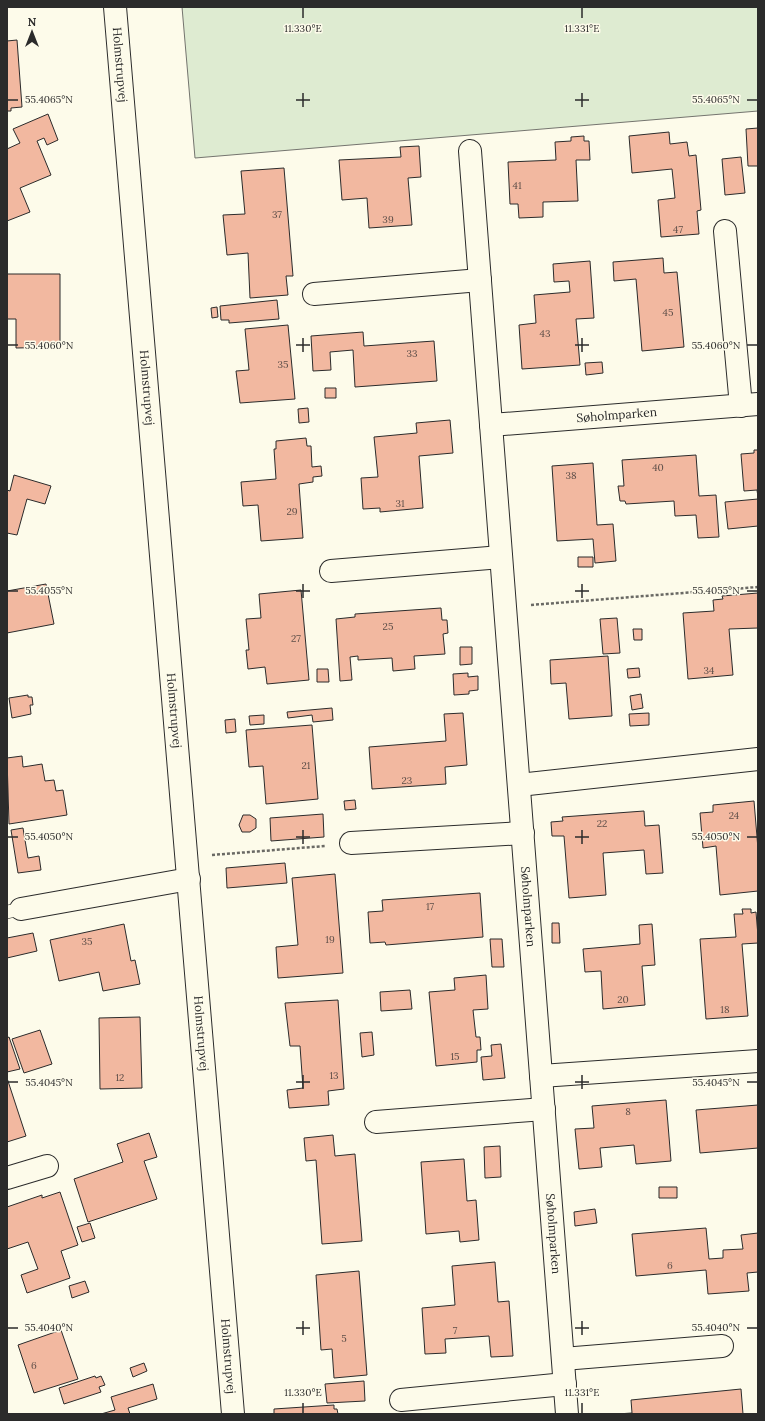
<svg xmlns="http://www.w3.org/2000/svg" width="765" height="1421" viewBox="0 0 765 1421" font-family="Lora,serif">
<rect width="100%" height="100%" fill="#fdfbea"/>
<path fill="#deebd1" stroke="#74746e" d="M182,7h576v104l-563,47z"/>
<path fill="#f2b8a0" stroke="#2b2b2b" d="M17,40l5,67 -11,1v3h-4v-70z
M48,114l10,26 -11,5 -3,-7 -7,3 14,34 -31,13 10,24 -23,9v-72l13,-6 -7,-14z
M758,128v38h-10l-2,-37z
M669,132l1,12 17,-2 2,14 7,-1 5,55 -4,1 2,23 -38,3 -3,-37 17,-2 -3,-29 -40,4 -3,-37z
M584,136v5h5l1,19h-14l2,41 -35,1v15l-24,1 -1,-14h-8l-2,-42 48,-2 -1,-18 16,-1v-4z
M419,146l2,31 -13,1 4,47 -43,3 -2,-30 -25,2 -3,-40 62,-3 -1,-10z
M741,157l4,36 -20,2 -3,-36z
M284,168l9,108h-7l2,19 -38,3 -2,-45 -21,2 -4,-40 22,-1 -4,-43z
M663,258l1,15 13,-1 7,75 -42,4 -6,-72 -22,2 -1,-19z
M590,261l4,57 -18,1 4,46 -58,4 -3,-44 17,-2 -2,-28 36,-3 -1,-11 -15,1 -1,-18z
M7,274h53v73l-44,1v-29h-9z
M277,300l2,19 -50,4v-3h-8l-1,-14z
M217,307l1,10 -6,1 -1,-10z
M288,325l7,74 -55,4 -4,-32 13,-1 -4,-41z
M363,332l1,14 70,-5 3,40 -82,6 -2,-37 -23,2 1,18 -18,1 -2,-35z
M602,362l1,11 -17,2 -1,-12z
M325,388h11v10h-11z
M308,408l1,14 -10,1 -1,-14z
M450,420l3,33 -34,3 4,52 -43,4v-4l-17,1 -2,-31 17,-1 -4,-40 43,-4 -1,-10z
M306,438l1,8h4l1,21 9,-1 1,10 -9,1v5l-14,2 4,54 -42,3 -3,-36 -15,1 -2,-24 35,-3 -2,-30h2v-8z
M754,450h4v47l-1,-7 -13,1 -3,-37 13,-1z
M696,455l3,41 17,-1 3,42 -21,1 -2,-23 -21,1 -1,-15 -48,3 -1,-3h-5l-2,-15h6l-2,-26z
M593,463l4,62 16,-1 3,37 -21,2 -2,-24 -36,2 -5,-75z
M14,475l37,11 -6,18 -18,-5 -10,36 -10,-2v-43l3,1z
M758,499v27l-30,3 -3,-27z
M578,557h15v10h-15z
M46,584l8,40 -47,9v-42z
M301,590l8,90 -42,4 -2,-17 -17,2 -2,-19h3l-3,-31 15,-1 -2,-24z
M758,593v35l-29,1 4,46 -45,4 -5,-66 31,-2 -1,-11 10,-1 -1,-3z
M441,608l1,12h5l1,13 -5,1 2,20 -31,2 1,13 -22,2 -1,-13 -34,2v-4l-8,1 2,23 -12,1 -4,-62 19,-2v-3z
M617,618l3,35 -17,1 -3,-35z
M633,629h9v11h-8z
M460,647h12v17l-12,1z
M608,656l4,60 -43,3 -3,-36 -15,1 -1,-24z
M639,668l1,9 -12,1 -1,-9z
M317,669h11l1,13h-12z
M468,673v4l10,-1v14l-9,1v3l-15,1 -1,-21z
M641,694l2,14 -11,2 -2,-14z
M28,695v2h4l1,8h-3l1,9 -19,4 -3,-20z
M332,708l1,12 -20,2 -1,-7 -24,3 -1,-6z
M463,713l4,52 -22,2 1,17 -74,5 -3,-42 77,-6 -2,-27z
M649,713v12l-19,1 -1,-12z
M264,715v9l-14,1 -1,-9z
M235,719l1,13 -10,1 -1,-13z
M312,725l6,74 -52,5 -3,-38 -14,1 -3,-37z
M22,756l1,11 19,-3 3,17 9,-1 2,11 7,-1 4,25 -58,9 -2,-66z
M355,800l1,9 -11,1 -1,-9z
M754,801l4,48v42l-38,4 -4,-49 -13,2 -3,-35 13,-1v-7z
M644,811l1,15 14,-1 4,48 -17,1 -2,-24 -41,3 3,42 -37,3 -5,-62h-12l-1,-14 12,-1 -1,-4z
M323,814l1,23 -53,4 -1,-23z
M243,815h7l6,4v9l-6,4h-8l-3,-7z
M23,828l5,30 11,-2 2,14 -23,3 -7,-43z
M285,863l2,20 -60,5 -1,-20z
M335,874l8,99 -65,5 -2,-31 22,-2 -6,-67z
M480,893l3,44 -97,8 -1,-3 -15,1 -2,-31 15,-1 -1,-11z
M742,909h9v4l5,-1 2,24v7l-16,1 6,72 -42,3 -6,-80 36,-2 -2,-23h9z
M552,923h7l1,20h-8z
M124,924l7,37 4,-1 5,24 -37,7 -4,-19 -40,9 -9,-41z
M652,924l3,41 -13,1 3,39 -42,4 -2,-38 -16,1 -2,-23 57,-5 -1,-19z
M33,933l4,18 -30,7v-20z
M490,939h12l2,28h-12z
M486,975l2,34 -15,1 3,27h4l1,13h-4v12l-41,4 -7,-74 26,-2 -1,-12z
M410,990l2,19 -31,2 -1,-19z
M338,1000l6,89 -16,2 1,14 -40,3 -2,-18 16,-2 -3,-42h-10l-5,-43z
M140,1017l2,71 -42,1 -1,-71z
M40,1030l12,34 -28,9 -12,-34z
M372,1032l2,23 -12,2 -2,-24z
M9,1037l11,32 -13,3v-34z
M501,1044l4,34 -22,2 -2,-23 11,-1 -1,-11z
M7,1078l19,58 -19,6z
M666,1100l5,61 -35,3 -2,-19 -34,3 2,19 -23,2 -4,-40 19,-1 -2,-22z
M758,1105v43l-58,5 -4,-43z
M149,1133l8,24 -13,4 13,38 -69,23 -14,-43 49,-17 -6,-18z
M333,1135l2,21 20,-2 7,87 -40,3 -6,-84 -10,1 -2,-23z
M500,1146l1,31 -16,1 -1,-31z
M464,1159l3,42 9,-1 3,40 -19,2 -1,-11 -33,3 -5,-72z
M659,1187h18v11h-18z
M60,1192l18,53 -17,6 9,27 -43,15 -6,-18 17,-6 -10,-27 -21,7v-42l35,-12v3z
M595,1209l2,14 -22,3 -1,-14z
M90,1223l5,15 -13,4 -5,-15z
M706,1228l3,31 14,-1v-8l20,-1 -2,-14 17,-2v39l-11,1 2,18 -41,3 -2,-24 -70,6 -4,-42z
M495,1262l3,40 11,-1 4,55 -22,1 -2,-21 -44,3 1,14 -21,1 -3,-46 33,-3 -3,-39z
M359,1271l8,104 -33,3 -2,-29 -11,1 -5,-75z
M85,1281l4,11 -17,6 -3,-12z
M61,1330l17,49 -44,14 -16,-48z
M144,1363l3,8 -14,6 -3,-9z
M95,1376l1,2 5,-2 4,9 -6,2 2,5 -37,12 -5,-16z
M364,1381l1,20 -38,2 -2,-19z
M153,1384l4,15 -29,9 2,6h-29l14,-4 -4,-13z
M741,1389l2,25h-126l15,-1 -1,-13z
M334,1405v4h3l1,5h-64v-5z"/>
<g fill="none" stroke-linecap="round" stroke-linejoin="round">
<g stroke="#2b2b2b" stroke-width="14">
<path id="lane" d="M7,912l14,-3"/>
</g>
<g stroke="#2b2b2b" stroke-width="24">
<g id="street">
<path id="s1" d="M470,151l97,1263"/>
<path d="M725,231l16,175"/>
<path d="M314,294l166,-14"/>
<path id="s2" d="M491,425l267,-21"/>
<path d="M331,571l170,-14"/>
<path d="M519,785l239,-26"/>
<path d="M351,843l172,-10"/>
<path d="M21,909l168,-30"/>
<path d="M541,1076l217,-15"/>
<path d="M376,1122l168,-13"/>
<path d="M7,1178l40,-12"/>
<path d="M563,1359l159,-13"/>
<path d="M401,1400l164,-16"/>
</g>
</g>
<g stroke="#2b2b2b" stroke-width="24">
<g id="secondary">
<path id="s3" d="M115,7l118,1407"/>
</g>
</g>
<path stroke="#6a6964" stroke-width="2.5" stroke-dasharray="3 2" stroke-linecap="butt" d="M531,605l227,-18
M212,855l113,-9"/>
<use href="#lane" stroke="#fdfbea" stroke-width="13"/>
<use href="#street" stroke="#fdfbea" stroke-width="22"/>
<use href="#secondary" stroke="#fdfbea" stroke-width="22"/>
</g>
<path fill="none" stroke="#2b2b2b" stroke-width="1.5" d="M303,8v10M582,8v10M303,93v14M582,93v14M8,100h10M296,100h14M575,100h14M747,100h10M303,338v14M582,338v14M8,345h10M296,345h14M575,345h14M747,345h10M303,584v14M582,584v14M8,591h10M296,591h14M575,591h14M747,591h10M303,830v14M582,830v14M8,837h10M296,837h14M575,837h14M747,837h10M303,1075v14M582,1075v14M8,1082h10M296,1082h14M575,1082h14M747,1082h10M303,1321v14M582,1321v14M8,1328h10M296,1328h14M575,1328h14M747,1328h10M303,1403v10M582,1403v10"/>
<g text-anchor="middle" stroke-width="3" stroke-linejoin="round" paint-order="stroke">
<g font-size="10" fill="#5d4e48">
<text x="517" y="189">41</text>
<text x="277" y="218">37</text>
<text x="388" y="223">39</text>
<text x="678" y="233">47</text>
<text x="668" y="316">45</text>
<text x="545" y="337">43</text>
<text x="412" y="357">33</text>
<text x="283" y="368">35</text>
<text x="658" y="471">40</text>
<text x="571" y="479">38</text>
<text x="400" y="507">31</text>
<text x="292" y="515">29</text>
<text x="388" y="630">25</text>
<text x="296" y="642">27</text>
<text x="709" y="674">34</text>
<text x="306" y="769">21</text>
<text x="407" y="784">23</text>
<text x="734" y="819">24</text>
<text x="602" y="827">22</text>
<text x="430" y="910">17</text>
<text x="330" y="943">19</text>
<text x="87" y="945">35</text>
<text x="623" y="1003">20</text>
<text x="725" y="1013">18</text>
<text x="455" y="1060">15</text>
<text x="334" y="1079">13</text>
<text x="120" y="1081">12</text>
<text x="628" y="1115">8</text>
<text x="670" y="1269">6</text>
<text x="455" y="1334">7</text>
<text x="344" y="1342">5</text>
<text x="34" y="1369">6</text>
</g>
<g font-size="12" fill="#2b2b2b" stroke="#fdfbea">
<text dy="4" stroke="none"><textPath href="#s3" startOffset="58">Holmstrupvej</textPath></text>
<text dy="4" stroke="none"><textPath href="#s3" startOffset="382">Holmstrupvej</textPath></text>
<text dy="4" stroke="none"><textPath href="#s2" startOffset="126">Søholmparken</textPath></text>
<text dy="4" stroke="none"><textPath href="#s3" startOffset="706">Holmstrupvej</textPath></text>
<text dy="4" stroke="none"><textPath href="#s1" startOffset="758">Søholmparken</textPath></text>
<text dy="4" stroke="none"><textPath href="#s3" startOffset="1030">Holmstrupvej</textPath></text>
<text dy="4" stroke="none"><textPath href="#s1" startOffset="1086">Søholmparken</textPath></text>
<text dy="4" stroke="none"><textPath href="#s3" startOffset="1354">Holmstrupvej</textPath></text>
</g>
</g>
<g font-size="10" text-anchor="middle" fill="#2b2b2b" stroke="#fdfbea" stroke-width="3" stroke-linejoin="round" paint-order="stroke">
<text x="303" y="32">11.330°E</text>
<text x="582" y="32">11.331°E</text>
<text x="49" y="103">55.4065°N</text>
<text x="716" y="103">55.4065°N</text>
<text x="49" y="349">55.4060°N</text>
<text x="716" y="349">55.4060°N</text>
<text x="49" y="594">55.4055°N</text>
<text x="716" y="594">55.4055°N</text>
<text x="49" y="840">55.4050°N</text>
<text x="716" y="840">55.4050°N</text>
<text x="49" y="1086">55.4045°N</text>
<text x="716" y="1086">55.4045°N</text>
<text x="49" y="1331">55.4040°N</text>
<text x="716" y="1331">55.4040°N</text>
<text x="303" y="1396">11.330°E</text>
<text x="582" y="1396">11.331°E</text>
</g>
<rect width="765" height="1421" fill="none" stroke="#2b2b2b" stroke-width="16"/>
<g transform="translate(32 32)" stroke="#fdfbea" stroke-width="3" paint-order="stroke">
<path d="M0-3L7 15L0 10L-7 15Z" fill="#2b2b2b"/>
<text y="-6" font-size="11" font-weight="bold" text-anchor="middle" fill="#2b2b2b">N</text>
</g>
</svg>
